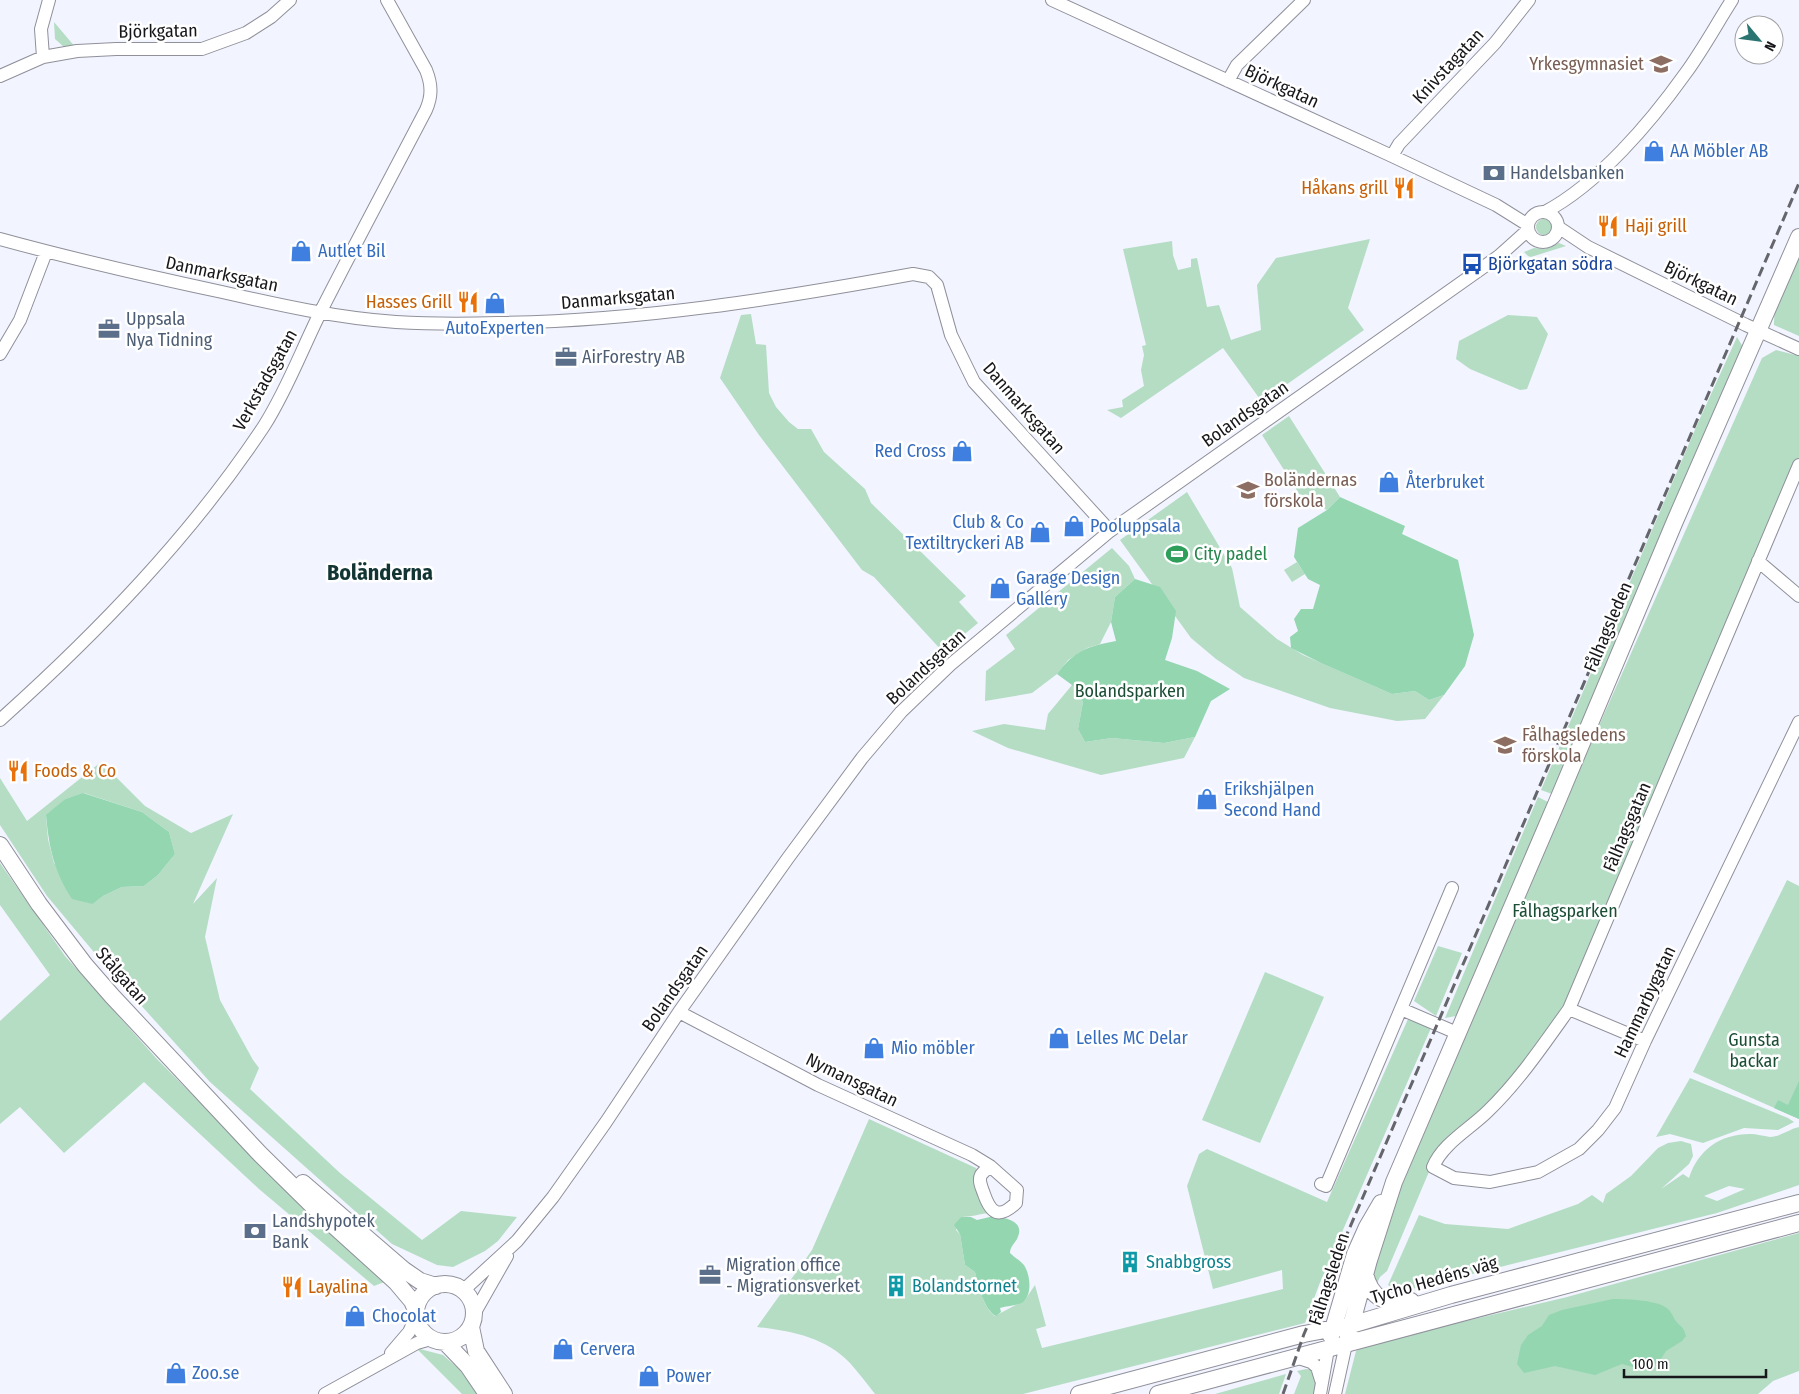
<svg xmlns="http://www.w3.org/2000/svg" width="1799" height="1394" viewBox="0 0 1799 1394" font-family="'Fira Sans Condensed',sans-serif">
<rect width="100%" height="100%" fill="#f2f4ff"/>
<path fill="#b4ddc4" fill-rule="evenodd" d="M54,22l22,26 -12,-1 -9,-8z
M1536 227a8 8 0 1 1 16 0a8 8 0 1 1-16 0Z
M1370,239l-22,69 16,22 -102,72 -39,-54 -102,70 -14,-8 16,-3 -1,-7 22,-14 -3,-16 3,-15 -2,-9 4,-1 -23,-96 49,-8 1,14 5,15 13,-3v-8l6,-1 10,49 12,-2 12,35 30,-10 -4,-45 19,-27z
M1559,243l7,3 -35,11 -3,-1 -4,-4 10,-4 11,1z
M1799,256v80l-25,-11c-1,-24 15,-48 25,-69z
M751,314l5,30 10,1 3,48 7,14 13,15 9,7h13l13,23 41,37 6,14 95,93 -7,6 19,21 -35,29 -69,-75 -12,-7 -103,-135 -39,-57 21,-63z
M1508,315l29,2 11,17 -21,55 -7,1 -50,-21 -14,-10 3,-18z
M1737,337l6,10 -191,447 -11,-4 156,-365z
M1776,350l23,6v109l-230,544 -35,48 -103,110 -44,104 -7,6 -4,8 -4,-10 26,-81 168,-394 196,-442z
M1289,416l51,81 -13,13 -24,-10 -41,-65z
M1187,492l45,76 8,39 37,32 26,16 89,39 23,-3 14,9 15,-5 -19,24 -28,2 -67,-13 -86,-30 -28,-19 -25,-21 -71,-98z
M1112,548l17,18 6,13 -20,18 -4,25 -11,22 -13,4 -19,12 -11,14 -25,19 -47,8 1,-30 29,-22 -9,-14z
M1297,562l8,12 -13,8 -8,-12z
M1072,685l11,17 -5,27 7,13 27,-4 52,5 31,-6 -11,21 -83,17 -93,-27 -36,-17 32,-7 41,6 3,-16z
M101,762l44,44 46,27 42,-19 -40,90 24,-26 -12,59 15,63 33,60 6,8 -9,21 90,84 82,67 39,-29 56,6 -19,24 -13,10 -32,16 -16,-2 -45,-21 -182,-162 -107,-119 -56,-67 -47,-71v-47l27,43zM84,793l58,19 27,20 6,22 -17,21 -14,11 -22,1 -19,9 -10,8 -39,-41 -6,-24 -2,-23 19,-17z
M1538,797l10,5 -92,214 -11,2z
M0,863l65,93 91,102 77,78 154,145 -13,5 -115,-97 -115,-107 -80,71 -44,-46 -20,17v-103l50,-46 -50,-70z
M1787,880l12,6v233l-106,-47z
M1438,946l24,7 -26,63 -22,-15z
M1265,972l59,25 -64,146 -58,-23z
M1408,1019l23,9 -112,257 -14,38 -282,71h-148c-8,-10 -16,-21 -25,-31 -25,-26 -59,-32 -93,-36l55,-77 57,-131 107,49 13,45c-10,1 -18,4 -28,4l-5,13 4,4 5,31 10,7c3,13 9,37 20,44l30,-16 10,-15 11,41 -10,3 6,19 241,-59 -1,-19 -69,19 -26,-103 12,-32 8,-5 120,53z
M1690,1078l98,40 6,4 -16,8 -34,-2 -41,15 -33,-9 -14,3z
M1799,1127v58l-82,28 -317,79 -12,-7 31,-70 26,9 63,5 70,-25 14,-9 11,8 3,-9 25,-18 27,-28 10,-5 13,-2 10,3 2,12 -4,8 -28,25 22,-15 6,4c9,-28 31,-44 61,-44 7,0 13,2 20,3 10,0 19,-8 29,-10zM1729,1186l16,3 -28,12 -13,-5z
M1799,1233v138l-26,10 -15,13h-413l11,-43 13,-7 198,-47z
M416,1348l27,7 16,14 19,25h-16z
M1306,1369l6,1 6,7 -4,17h-20l7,-18 -4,-5z
M1286,1374l-7,20h-64z"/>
<path fill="#93d6b0" d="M1340,497l65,29 -3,8 56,26 16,75 -9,31 -21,29 -15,5 -14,-9 -23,3 -71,-31 -30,-15 -1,-11 8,-6 -4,-12 7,-10h12l7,-24 -12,-6 -14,-22 4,-29 29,-18z
M1135,579l25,8 16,24 -4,27 -7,22 32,11 33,18 -19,12 -16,36 -31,6 -52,-5 -27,4 -7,-13 5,-27 -11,-17 -15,-11c17,-23 31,-28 59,-33l-5,-19 4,-25z
M83,793l59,19 27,20 6,22 -17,21 -14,11 -22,1 -19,9 -10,8 -21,-5c-18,-28 -23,-51 -26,-84l19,-16z
M1799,1081v38l-25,-11 4,-8 10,5z
M994,1216c12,2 32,5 23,23 -3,5 -7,8 -7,14 4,4 9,7 13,11 7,8 10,30 0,38 -3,3 -17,4 -23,6l1,4 -5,4c-12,-6 -18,-31 -21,-44l-10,-7 -5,-31 -6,-9 7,-8h10l6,3z
M1613,1299c13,0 48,1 56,11 3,3 4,7 6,10 5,7 8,5 11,16l-4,5 -16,10 -7,11 -7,5 -15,1 -15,-4 -27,11 -40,-9 -31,7 -7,-9 4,-19 7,-10 14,-9 7,-11 13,-5z"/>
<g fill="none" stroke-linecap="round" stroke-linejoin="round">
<g stroke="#8f909a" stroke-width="14">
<path id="minor" d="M1052,0l340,156 104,49 32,20
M43,57l-2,-28 8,-29
M0,76l43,-19 34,-6 39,-2h86l44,-16 25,-16 19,-17
M1228,81l9,-16 67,-65
M1392,156l7,-12 96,-101 34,-43
M1545,212c54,-29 105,-89 140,-138 17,-23 31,-49 47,-74
M1528 227a15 15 0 1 1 30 0a15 15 0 1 1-30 0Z
M1558,227l30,20 158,78 53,24
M0,239c73,20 147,37 222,53 57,13 115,26 174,30 34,2 68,2 102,1 140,-2 278,-24 415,-49l16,3 8,8 14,50 23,47 136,149
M0,354l20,-34 26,-68
M1799,465l-230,544c-25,35 -50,72 -81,102 -18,18 -45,32 -55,56l21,11 36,4 48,-10 41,-23 19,-19 17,-22 30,-67 154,-319
M1758,561l41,35
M0,720c98,-88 191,-184 264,-294 23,-36 38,-77 57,-115 34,-67 70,-134 105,-201 6,-14 6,-25 0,-40l-39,-70
M1401,1009l56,24
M1569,1009l76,32
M679,1012l139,73 154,70 18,11 27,24 -1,13c-17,16 -25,11 -32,-9 -2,-6 -6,-13 -3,-19 2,-3 6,-6 9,-9
M1321,1184l5,2 126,-298
M460,1288l8,-2 49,-45 36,-44 53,-75 73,-110 109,-154 74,-100 39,-46 49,-47 160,-134 389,-275 29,-26
M474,1314l33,-58
M391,1353l18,-21 7,-15
M1296,1357l15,5 6,5 4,13
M325,1394l92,-51 14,-4
M1320,1394l8,-45
M1335,1394l11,-50"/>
</g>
<g stroke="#8f909a" stroke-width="18">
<path id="major" d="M0,845l39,59 46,61 27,31 148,158 62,61 74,67 16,19 4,9
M303,1183l101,87 16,11 16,5
M1365,1274c7,27 21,29 46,27
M416 1313a29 29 0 1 1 58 0a29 29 0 1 1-58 0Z
M471,1327l5,24 28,43
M1331,1336l24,-82 12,-27 14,-24
M445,1342l23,24 19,28
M1346,1344l23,-84 25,-78 163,-380 118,-281 124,-284
M1079,1394l225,-60 47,-9 100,-30 348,-92
M1158,1394l641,-171"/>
</g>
<use href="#minor" stroke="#fff" stroke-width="12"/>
<use href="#major" stroke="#fff" stroke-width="16"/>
<path stroke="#65666c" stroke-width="3" stroke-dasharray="10 5" stroke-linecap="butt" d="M1283,1394l21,-60 495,-1151"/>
</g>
<defs>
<g id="school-bare" transform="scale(1.725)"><path d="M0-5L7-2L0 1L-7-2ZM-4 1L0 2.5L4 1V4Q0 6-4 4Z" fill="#8d6e63" stroke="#fff" stroke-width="2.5" paint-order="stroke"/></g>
<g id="shop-bare" transform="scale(1.725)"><path d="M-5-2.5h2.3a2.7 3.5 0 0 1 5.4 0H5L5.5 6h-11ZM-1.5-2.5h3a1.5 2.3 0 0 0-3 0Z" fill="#3f7fe0" stroke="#fff" stroke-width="2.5" paint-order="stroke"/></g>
<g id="bank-bare" transform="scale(1.725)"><path d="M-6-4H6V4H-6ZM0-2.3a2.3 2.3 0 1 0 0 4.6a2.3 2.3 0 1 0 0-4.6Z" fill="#5c6f8a" stroke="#fff" stroke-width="2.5" paint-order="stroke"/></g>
<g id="restaurant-bare" transform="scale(1.725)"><path d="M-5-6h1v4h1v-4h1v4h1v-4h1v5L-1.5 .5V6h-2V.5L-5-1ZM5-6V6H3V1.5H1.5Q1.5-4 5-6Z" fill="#e8710a" stroke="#fff" stroke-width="2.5" paint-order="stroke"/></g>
<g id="bus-bare" transform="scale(1.725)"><path d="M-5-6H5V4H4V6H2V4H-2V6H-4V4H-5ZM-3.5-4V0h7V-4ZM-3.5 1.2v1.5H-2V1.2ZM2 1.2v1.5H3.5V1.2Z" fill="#1a4fb4" stroke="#fff" stroke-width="2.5" paint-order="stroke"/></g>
<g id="office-bare" transform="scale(1.725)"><path d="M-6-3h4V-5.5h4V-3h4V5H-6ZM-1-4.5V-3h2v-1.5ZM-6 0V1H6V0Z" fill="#5c6f8a" stroke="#fff" stroke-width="2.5" paint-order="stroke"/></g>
<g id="stadium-bare" transform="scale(1.725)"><path d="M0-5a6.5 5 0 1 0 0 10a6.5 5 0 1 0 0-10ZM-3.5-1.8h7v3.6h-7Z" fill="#2e9e5b" stroke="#fff" stroke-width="2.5" paint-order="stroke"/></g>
<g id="building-bare" transform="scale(1.725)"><path d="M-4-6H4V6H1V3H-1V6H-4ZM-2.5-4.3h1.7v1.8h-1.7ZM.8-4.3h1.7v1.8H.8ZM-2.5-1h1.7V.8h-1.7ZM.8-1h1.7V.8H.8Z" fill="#0f9aa8" stroke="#fff" stroke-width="2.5" paint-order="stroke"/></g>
</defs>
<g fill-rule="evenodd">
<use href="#school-bare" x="1661" y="64"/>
<use href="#shop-bare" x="1654" y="151"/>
<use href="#bank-bare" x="1494" y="173"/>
<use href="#restaurant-bare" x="1404" y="188"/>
<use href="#restaurant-bare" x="1608" y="226"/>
<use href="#shop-bare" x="301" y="251"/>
<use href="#bus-bare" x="1472" y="264"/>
<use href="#restaurant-bare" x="468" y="302"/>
<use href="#shop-bare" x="495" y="303"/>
<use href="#office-bare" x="109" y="329"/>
<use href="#office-bare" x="566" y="357"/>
<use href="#shop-bare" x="962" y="451"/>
<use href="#shop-bare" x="1389" y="482"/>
<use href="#school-bare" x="1248" y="490"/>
<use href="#shop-bare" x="1074" y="526"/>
<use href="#shop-bare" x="1040" y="532"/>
<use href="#stadium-bare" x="1177" y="554"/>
<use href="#shop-bare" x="1000" y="588"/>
<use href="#school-bare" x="1505" y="745"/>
<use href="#restaurant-bare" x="18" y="771"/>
<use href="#shop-bare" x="1207" y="799"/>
<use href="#shop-bare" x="1059" y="1038"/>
<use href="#shop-bare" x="874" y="1048"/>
<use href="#bank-bare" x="255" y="1231"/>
<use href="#building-bare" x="1130" y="1262"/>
<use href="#office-bare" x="710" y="1275"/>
<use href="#building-bare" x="896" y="1286"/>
<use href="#restaurant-bare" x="292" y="1287"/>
<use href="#shop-bare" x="355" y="1316"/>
<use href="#shop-bare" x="563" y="1349"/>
<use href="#shop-bare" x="176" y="1373"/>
<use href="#shop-bare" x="649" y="1376"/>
</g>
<g text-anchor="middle" stroke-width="5" stroke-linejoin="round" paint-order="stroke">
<g font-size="18" fill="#17171b" stroke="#fff">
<text transform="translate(158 31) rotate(-1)" y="6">Björkgatan</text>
<text transform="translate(1448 66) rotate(-47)" y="6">Knivstagatan</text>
<text transform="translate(1282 86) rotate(25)" y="6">Björkgatan</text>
<text transform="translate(222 274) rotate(12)" y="6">Danmarksgatan</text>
<text transform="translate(1701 283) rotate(26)" y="6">Björkgatan</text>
<text transform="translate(618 298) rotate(-5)" y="6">Danmarksgatan</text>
<text transform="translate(265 380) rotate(-61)" y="6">Verkstadsgatan</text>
<text transform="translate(1024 408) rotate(49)" y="6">Danmarksgatan</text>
<text transform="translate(1245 414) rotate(-35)" y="6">Bolandsgatan</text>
<text transform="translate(1608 627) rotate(-67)" y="6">Fålhagsleden</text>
<text transform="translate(926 667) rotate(-43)" y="6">Bolandsgatan</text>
<text transform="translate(1627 827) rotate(-67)" y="6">Fålhagsgatan</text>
<text transform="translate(122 976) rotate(49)" y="6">Stålgatan</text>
<text transform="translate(675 988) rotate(-55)" y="6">Bolandsgatan</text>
<text transform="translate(1645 1002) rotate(-65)" y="6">Hammarbygatan</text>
<text transform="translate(852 1080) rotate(26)" y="6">Nymansgatan</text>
<text transform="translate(1329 1279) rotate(-72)" y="6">Fålhagsleden</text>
<text transform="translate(1434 1280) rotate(-16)" y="6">Tycho Hedéns väg</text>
</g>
<g font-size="18" fill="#785e54" stroke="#fff" text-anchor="start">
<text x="1644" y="70" text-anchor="end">Yrkesgymnasiet</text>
<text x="1264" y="486">Boländernas<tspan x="1264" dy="21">förskola</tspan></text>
<text x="1522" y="741">Fålhagsledens<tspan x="1522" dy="21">förskola</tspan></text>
</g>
<g font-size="18" fill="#366cbe" stroke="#fff" text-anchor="start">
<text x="1670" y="157">AA Möbler AB</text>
<text x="318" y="257">Autlet Bil</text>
<text x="495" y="334" text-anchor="middle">AutoExperten</text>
<text x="946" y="457" text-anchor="end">Red Cross</text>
<text x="1406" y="488">Återbruket</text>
<text x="1024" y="528" text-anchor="end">Club &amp; Co<tspan x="1024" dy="21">Textiltryckeri AB</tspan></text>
<text x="1090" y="532">Pooluppsala</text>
<text x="1016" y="584">Garage Design<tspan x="1016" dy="21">Gallery</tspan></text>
<text x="1224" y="795">Erikshjälpen<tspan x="1224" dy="21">Second Hand</tspan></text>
<text x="1076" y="1044">Lelles MC Delar</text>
<text x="891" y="1054">Mio möbler</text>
<text x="372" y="1322">Chocolat</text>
<text x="580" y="1355">Cervera</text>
<text x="192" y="1379">Zoo.se</text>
<text x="666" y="1382">Power</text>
</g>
<g font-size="18" fill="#4e5e75" stroke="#fff" text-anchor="start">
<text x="1510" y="179">Handelsbanken</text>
<text x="126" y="325">Uppsala<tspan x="126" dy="21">Nya Tidning</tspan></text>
<text x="582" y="363">AirForestry AB</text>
<text x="272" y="1227">Landshypotek<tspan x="272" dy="21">Bank</tspan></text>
<text x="726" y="1271">Migration office<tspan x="726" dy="21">- Migrationsverket</tspan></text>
</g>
<g font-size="18" fill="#c56008" stroke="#fff" text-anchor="start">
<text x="1388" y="194" text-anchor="end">Håkans grill</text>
<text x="1625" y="232">Haji grill</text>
<text x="452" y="308" text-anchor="end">Hasses Grill</text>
<text x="34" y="777">Foods &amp; Co</text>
<text x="308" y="1293">Layalina</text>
</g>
<g font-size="18" fill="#164399" stroke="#fff" text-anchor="start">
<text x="1488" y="270">Björkgatan södra</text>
</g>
<g font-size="18" fill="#27864d" stroke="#fff" text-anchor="start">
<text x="1194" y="560">City padel</text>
</g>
<g font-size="18" fill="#1b4e35" stroke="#fff">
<text x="1130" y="697">Bolandsparken</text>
<text x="1565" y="917">Fålhagsparken</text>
<text x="1754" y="1046">Gunsta<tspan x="1754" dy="21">backar</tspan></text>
</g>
<g font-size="18" fill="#0d838f" stroke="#fff" text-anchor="start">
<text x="1146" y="1268">Snabbgross</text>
<text x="912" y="1292">Bolandstornet</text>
</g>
<g font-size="22" font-weight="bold" fill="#123534" stroke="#fff">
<text x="380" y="580">Boländerna</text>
</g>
</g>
<g transform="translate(1759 40) rotate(119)"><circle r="24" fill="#ffffff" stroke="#a2a2a4"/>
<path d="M0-4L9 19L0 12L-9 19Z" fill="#2a7472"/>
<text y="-8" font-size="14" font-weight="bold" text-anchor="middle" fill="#17171b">N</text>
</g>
<path d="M1624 1369v8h142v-8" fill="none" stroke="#17171b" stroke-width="2.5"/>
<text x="1632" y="1369" font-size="15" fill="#17171b" stroke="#ffffff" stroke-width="4" paint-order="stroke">100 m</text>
</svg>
